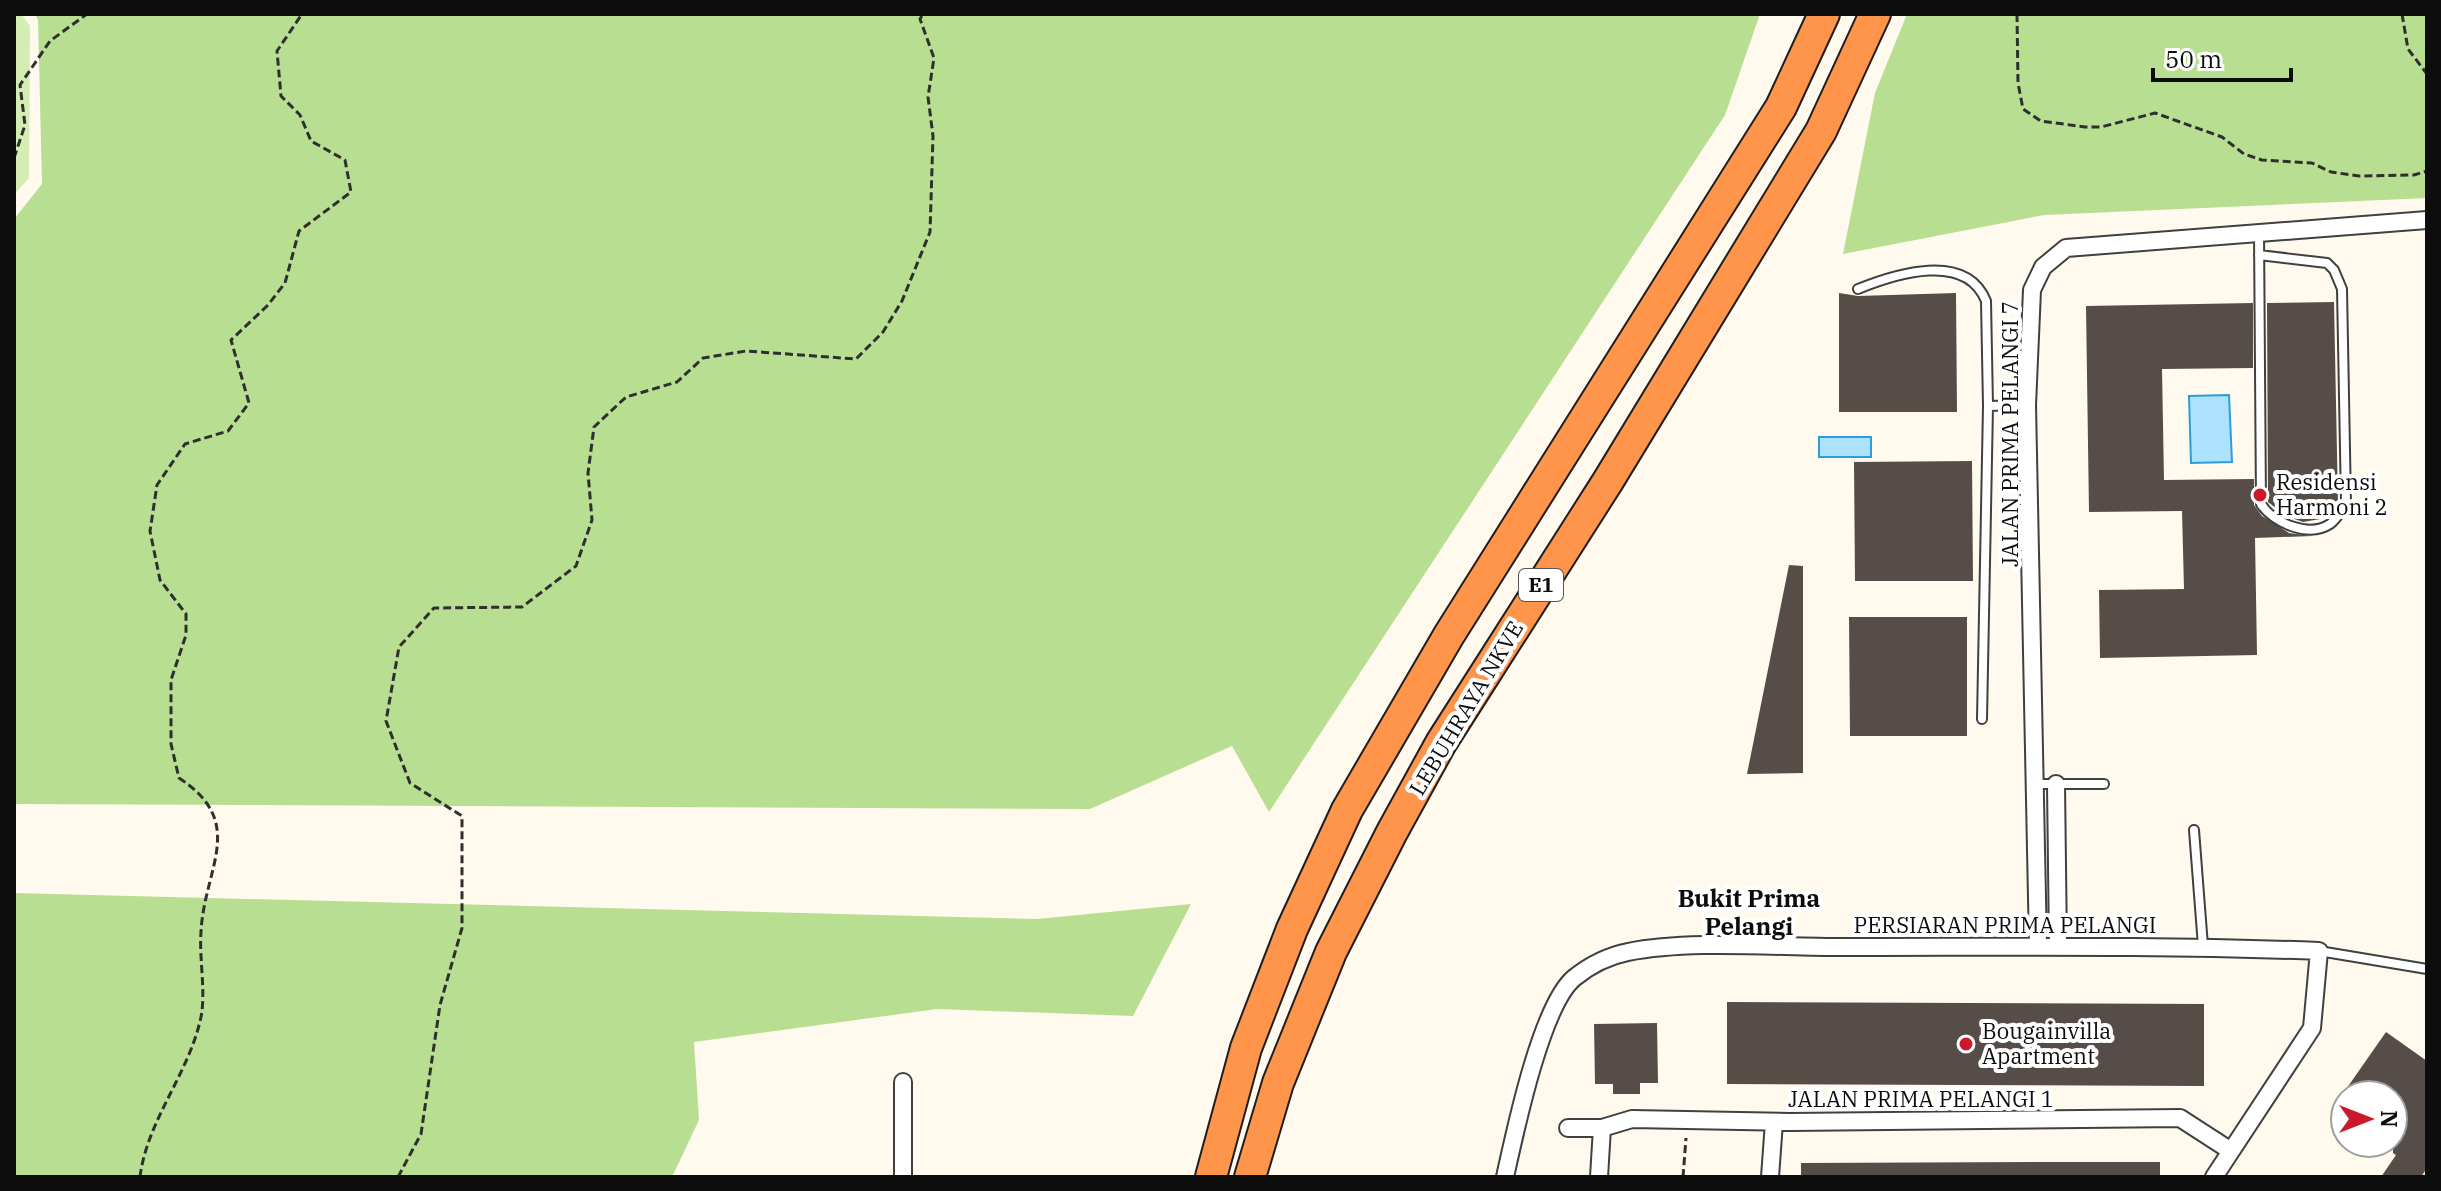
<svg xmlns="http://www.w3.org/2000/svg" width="2441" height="1191" viewBox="0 0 2441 1191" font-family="'IBM Plex Serif',serif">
<rect width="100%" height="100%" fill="#fffaed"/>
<path fill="#d4edb3" d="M14,14h7l9,12 -1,152 -15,17z"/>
<path fill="#b8df91" d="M35,14h1725l-35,101 -456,697 -37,-66 -142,63 -1076,-5v-585l28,-35 -4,-164z
M1907,14h520v184l-383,17 -201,39 32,-161z
M14,893l1023,26 154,-15 -58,112 -196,-7 -243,33 5,78 -27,57h-658z"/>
<path fill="#ace2fc" stroke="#2d9dd9" stroke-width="2" d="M2229,395l3,67 -41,1 -2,-67z
M1819,437h52v20h-52z"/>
<path fill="#574d48" d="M1839,293l19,3 98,-3 1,119h-118z
M2334,302l4,202 -12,14 -23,4 -17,-6 -18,-14 -1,-199z
M2253,303v65l-91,1 2,111 90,-1v26l8,11 27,17 23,3 -57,2 2,117 -157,3 -1,-68 85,-1 -2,-78 -93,1 -3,-206z
M1972,461l1,120h-118l-1,-119z
M1789,565l14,1v207l-56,1z
M1849,617h118v119h-117z
M1727,1002l477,2v82l-477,-2z
M1657,1023l1,60h-18v11h-27v-10h-18l-1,-60z
M2386,1032l41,29v107l-6,9h-40l15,-22 -3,-2v-58h-51z
M2042,1162h118v15h-359v-14z"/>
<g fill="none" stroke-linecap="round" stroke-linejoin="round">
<g stroke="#404040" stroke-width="12">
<path id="lane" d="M2259,232l2,272c12,19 48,34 69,20 7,-5 12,-14 16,-21l-4,-214 -8,-19 -7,-7 -68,-8
M1858,289c37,-15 108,-38 128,12l2,105 38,-1
M1982,719l6,-313
M2035,784h69
M2194,830l9,116
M2319,951l108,18"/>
</g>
<g stroke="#404040" stroke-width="20">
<path id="street" d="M2056,784l2,163
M2038,947l-11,-542 5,-115 11,-23 23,-19 361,-28
M1568,1128h34l30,-9 158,3 390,-4 51,33
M903,1177v-95
M1505,1177c10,-45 36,-171 69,-199 16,-13 34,-22 54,-26 65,-13 157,-4 224,-5 156,0 312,-2 467,4l-7,77 -98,149
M1599,1177l3,-49
M1770,1177l4,-55"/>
</g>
<g stroke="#1e1e1e" stroke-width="34">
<path id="highway" d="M1211,1177l35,-129 46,-119 55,-119 102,-175 332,-528 43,-93
M1250,1177l28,-94 53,-131 61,-120 49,-89 167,-262 213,-350 54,-117"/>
</g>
<path stroke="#2f2f2f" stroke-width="3" stroke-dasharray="8 4" stroke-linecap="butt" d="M2017,14l1,69 5,26 18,12 44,6h16l54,-14 67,24 22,17 18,6 50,3 19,9 28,4 55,-1 13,-4
M2402,14l6,35 19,25
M14,158l11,-33 -5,-40 30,-44 37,-27
M140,1177c7,-57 49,-103 61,-160 5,-26 -2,-58 0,-85 3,-64 47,-109 -22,-154l-8,-34v-64l15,-45v-21l-26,-34 -10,-49 7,-46 28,-41 43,-13 21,-28 -18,-63 37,-35 17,-22 14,-52 52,-39 -6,-32 -34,-19 -11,-26 -19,-19 -4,-45 25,-37
M398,1177l23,-43 19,-129 22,-77v-112l-52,-33 -24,-62 13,-74 35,-39 88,-1 54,-41 16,-46 -4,-47 6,-46 32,-30 51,-15 26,-24 43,-7 110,8 27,-27 19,-31 28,-69 3,-96 -5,-39 6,-39 -14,-39 3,-5
M1683,1177l3,-39"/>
<use href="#lane" stroke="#fff" stroke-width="8"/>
<use href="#street" stroke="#fff" stroke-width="16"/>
<use href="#highway" stroke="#ff944b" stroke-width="30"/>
</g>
<g fill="#c9192a" stroke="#fff" stroke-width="3">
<circle cx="2260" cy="495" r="8"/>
<circle cx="1966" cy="1044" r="8"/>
</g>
<g text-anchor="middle" stroke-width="8" stroke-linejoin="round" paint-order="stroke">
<rect fill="#fff" stroke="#565656" stroke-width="2" x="1519" y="569" width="44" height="32" rx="6"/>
<g font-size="20" font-weight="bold" fill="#0d0d0d">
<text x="1541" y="592">E1</text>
</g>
<g font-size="22" fill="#0d0d0d" stroke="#fff">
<text transform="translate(2010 434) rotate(-90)" y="8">JALAN PRIMA PELANGI 7</text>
<text transform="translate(1466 708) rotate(-59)" y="8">LEBUHRAYA NKVE</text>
<text x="2005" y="933">PERSIARAN PRIMA PELANGI</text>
<text x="1921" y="1107">JALAN PRIMA PELANGI 1</text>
</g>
<g font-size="22" fill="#0d0d0d" stroke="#fff" text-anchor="start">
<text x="2276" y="490">Residensi<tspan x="2276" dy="25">Harmoni 2</tspan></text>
<text x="1982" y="1039">Bougainvilla<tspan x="1982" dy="25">Apartment</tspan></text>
</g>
<g font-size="24" font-weight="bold" fill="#0d0d0d" stroke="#fff">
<text x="1749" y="907">Bukit Prima<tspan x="1749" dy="28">Pelangi</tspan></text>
</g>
</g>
<rect width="2441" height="1191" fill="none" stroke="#0d0d0d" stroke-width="32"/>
<g transform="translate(2369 1119) rotate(90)"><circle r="38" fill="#ffffff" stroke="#9e9e9e" stroke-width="2"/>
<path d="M0-6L14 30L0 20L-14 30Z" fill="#c9192a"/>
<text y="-12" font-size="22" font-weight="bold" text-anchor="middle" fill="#0d0d0d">N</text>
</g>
<path d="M2153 68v12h138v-12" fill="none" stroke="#0d0d0d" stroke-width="4"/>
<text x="2165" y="68" font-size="24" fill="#0d0d0d" stroke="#ffffff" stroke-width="6" paint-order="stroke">50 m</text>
</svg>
